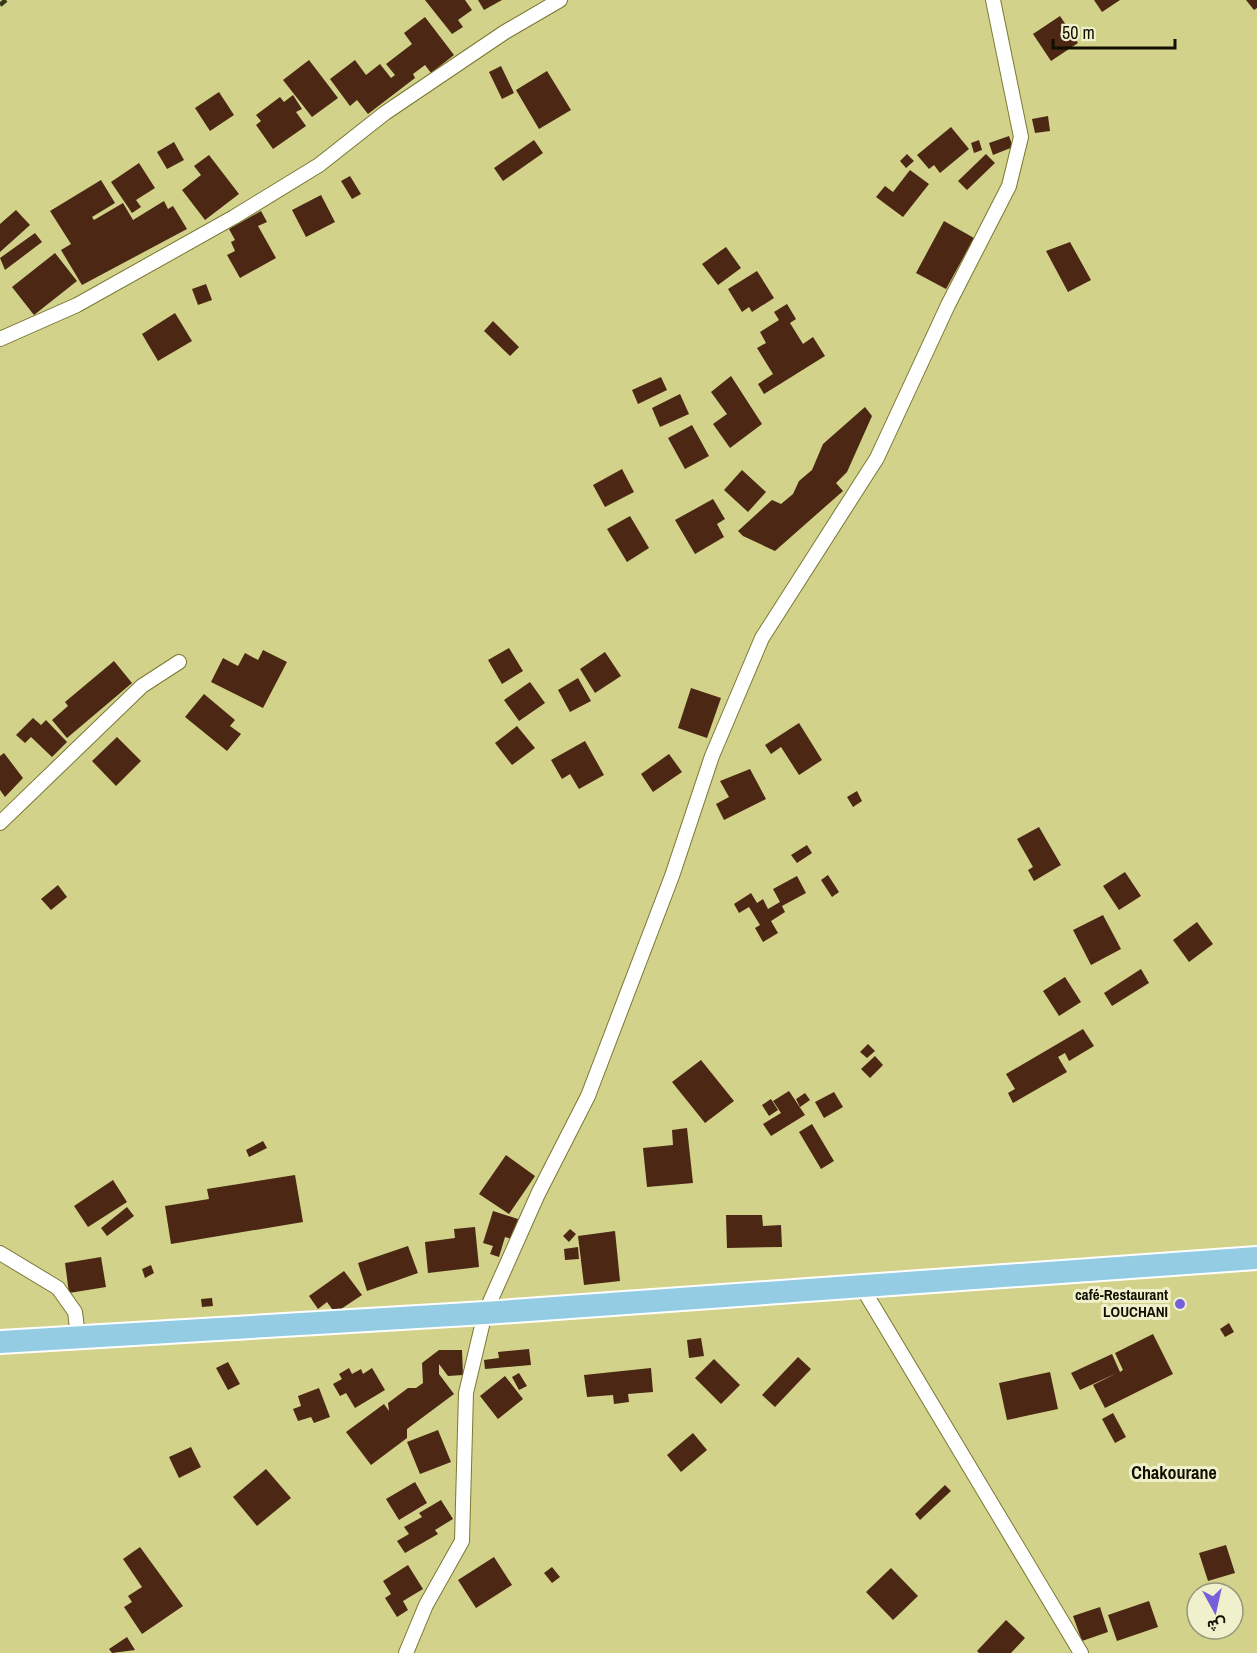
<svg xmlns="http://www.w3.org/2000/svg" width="1257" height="1653" viewBox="0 0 1257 1653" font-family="'Archivo Narrow',Vazirmatn,sans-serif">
<rect width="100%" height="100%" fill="#d2d28a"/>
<path fill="#4b2714" d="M425,0h40l7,10 -14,10 5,7 -11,7z
M478,0h24l-18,10z
M1094,0h26l-18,12z
M1246,0h11v8l-3,2z
M1060,16l18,27 -27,18 -18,-27z
M425,17l29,38 -23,18 -6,-8 -12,9 2,4 -47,36 -11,-14 -7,6 -20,-27 25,-19 11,15 14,-11 11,14 4,-3 -9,-11 26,-20 -8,-11z
M309,60l29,38 -26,19 -29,-37z
M501,66l13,27 -12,6 -13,-27z
M547,71l24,39 -32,19 -23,-39z
M219,92l15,23 -24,16 -15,-23z
M293,95l9,14 -6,3 10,14 -33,23 -17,-24 5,-4 -5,-6 24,-18 4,5z
M1048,116l2,15 -15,2 -3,-14z
M951,127l18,22 -29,24 -6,-8 -5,4 -12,-14z
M1009,136l4,11 -20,8 -4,-12z
M534,140l9,13 -40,28 -9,-13z
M979,140l3,10 -8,3 -3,-10z
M174,142l10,18 -17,9 -10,-17z
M907,154l7,7 -8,7 -6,-7z
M986,154l9,9 -28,27 -9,-9z
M209,155l30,39 -34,26 -23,-30 19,-15 -7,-9z
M139,163l16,25 -19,12 5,7 -9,6 -21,-31z
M910,170l19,14 -26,33 -27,-20 9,-11 8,6z
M350,176l11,18 -9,5 -11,-18z
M101,180l14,23 -23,14 2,3 29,-17 10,17 31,-19 4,8 5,-3 14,23 -105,56 -21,-35 10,-6 -21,-33z
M321,195l14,27 -29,15 -14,-27z
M16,210l14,15 -30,27v-28z
M261,211l6,11 -9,4 18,32 -36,20 -13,-23 8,-4 -4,-9 4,-2 -6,-11z
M944,221l30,17 -28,51 -30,-16z
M35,233l7,9 -37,28 -5,-12z
M1070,242l21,38 -23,12 -22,-41z
M726,247l15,21 -23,17 -16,-21z
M55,253l22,28 -43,34 -22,-28z
M757,271l17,27 -22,14 -3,-5 -7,5 -14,-23z
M206,284l6,16 -14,5 -6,-16z
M787,304l9,15 -6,4 13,21 10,-7 12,19 -61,38 -6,-10 15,-10 -16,-26 9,-5 -6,-11 19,-12 -5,-8z
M175,313l17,28 -34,20 -16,-27z
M493,321l26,26 -9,9 -26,-25z
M731,376l31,48 -32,24 -17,-24 14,-10 -16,-22z
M661,377l6,13 -29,14 -6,-14z
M680,394l9,20 -29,13 -8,-19z
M865,407l7,9 -25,56 -11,11 7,8 -68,60 -32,-15 -5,-5 34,-31 9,4 12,-10 6,-13 13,-11 11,-26z
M692,425l17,31 -24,13 -17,-31z
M622,469l12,23 -29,15 -12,-22z
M742,470l24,22 -18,20 -24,-22z
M713,499l12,20 -8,5 7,13 -29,17 -20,-34z
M630,516l19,32 -22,14 -20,-33z
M509,648l14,23 -21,13 -14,-24z
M263,650l24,12 -24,46 -52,-26 12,-24 15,8 7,-13 13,7z
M605,652l16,24 -26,17 -15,-24z
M114,661l18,22 -65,55 -15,-18 16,-14 -3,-4z
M578,678l13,23 -21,11 -12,-22z
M530,682l15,21 -26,18 -15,-21z
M691,688l30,10 -14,40 -29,-10z
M204,694l31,26 -5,6 11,8 -14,17 -42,-34z
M33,718l8,7 5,-5 21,22 -15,15 -21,-20 -6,6 -9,-8z
M799,723l23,37 -23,15 -18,-28 -10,7 -6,-9z
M517,726l18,22 -23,17 -17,-22z
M117,737l24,24 -25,25 -24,-25z
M585,741l19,34 -25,14 -9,-15 -8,5 -11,-19z
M4,753l19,25 -18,19 -5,-7v-34z
M669,754l13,18 -29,20 -12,-18z
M750,769l16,30 -42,21 -8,-16 13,-7 -9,-16z
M857,791l5,10 -9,6 -6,-10z
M1039,827l22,38 -27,16 -6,-11 5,-3 -16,-28z
M807,845l5,8 -15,10 -6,-8z
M1125,872l16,24 -22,14 -16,-24z
M828,875l11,17 -7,5 -11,-17z
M797,876l9,17 -24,13 3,6 -14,9 7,12 -15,9 -8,-14 5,-3 -11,-18 -10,6 -5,-9 17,-11 6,10 6,-4 5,10 12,-7 -7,-13z
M58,885l9,12 -16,13 -10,-11z
M1103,915l18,34 -30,16 -18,-35z
M1197,922l16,22 -24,18 -16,-22z
M1141,969l8,14 -37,23 -8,-13z
M1065,977l16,25 -22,14 -16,-25z
M1083,1029l11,17 -25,15 -4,-8 -7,4 9,15 -54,31 -5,-10 7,-4 -9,-15z
M868,1044l7,7 -8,7 -7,-6z
M875,1056l8,9 -13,13 -9,-9z
M701,1060l33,41 -29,22 -33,-41z
M789,1091l16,24 -34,21 -8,-12 18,-11 -8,-12z
M834,1092l9,15 -19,11 -9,-16z
M805,1093l5,7 -10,7 -4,-8z
M771,1099l7,11 -9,6 -7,-11z
M812,1124l22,37 -13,8 -22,-37z
M687,1128l6,55 -46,4 -4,-39 30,-3 -1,-15z
M263,1141l4,7 -18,9 -3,-7z
M506,1155l29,21 -26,38 -30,-20z
M295,1175l8,47 -132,22 -6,-38 44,-7 -2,-10z
M113,1180l14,22 -39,25 -14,-21z
M127,1207l7,9 -27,20 -6,-8z
M493,1211l25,8 -6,20 -7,-2 -6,20 -9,-3 3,-8 -10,-3z
M726,1215h36l1,11 18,-1 1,22 -55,1z
M475,1227l4,40 -51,6 -3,-31 30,-4 -1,-9z
M570,1229l6,5 -7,8 -6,-6z
M615,1231l5,50 -36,4 -6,-49z
M408,1246l10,27 -51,18 -9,-28z
M578,1247l1,12 -14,1 -1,-11z
M101,1257l5,30 -37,6 -4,-30z
M151,1265l3,8 -9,5 -3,-9z
M344,1271l18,24 -27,18 -8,-11 -9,7 -9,-13z
M212,1298l1,8 -11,1 -1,-8z
M1229,1323l5,9 -9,5 -5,-8z
M1153,1334l20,40 -68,34 -12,-23 24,-12 -37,17 -9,-17 41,-19 8,18 3,-2 -8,-17z
M701,1338l3,18 -15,2 -2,-18z
M529,1349l2,16 -46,4 -1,-9 15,-2 -1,-6z
M439,1350h23l1,25 -15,1 -9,-12v10l15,20 -47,35v9l-36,27 -25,-33 38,-28 5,7 -1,-8 20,-15h8l7,-5 -1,-20z
M798,1357l13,12 -36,38 -13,-12z
M714,1359l26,26 -19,19 -26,-26z
M228,1362l12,22 -12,6 -12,-22z
M349,1368l3,6 9,-5 2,5 9,-6 13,22 -30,18 -9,-15 -6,3 -7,-12 9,-5 -3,-5z
M651,1368l2,24 -25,2 1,8 -15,2 -1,-9 -26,2 -3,-22z
M1050,1372l8,37 -51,11 -8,-37z
M519,1373l8,13 -8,4 -7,-13z
M505,1376l18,23 -25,20 -18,-23z
M319,1388l11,29 -16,6 -3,-6 -13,4 -5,-12 8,-3 -3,-10z
M1113,1413l13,24 -11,6 -13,-24z
M438,1430l13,32 -31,12 -13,-32z
M693,1433l14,17 -26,22 -14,-17z
M191,1447l10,20 -22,11 -10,-21z
M266,1469l25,29 -34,28 -24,-29z
M415,1482l12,21 -28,17 -13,-21z
M945,1485l6,6 -31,29 -5,-6z
M441,1500l12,19 -18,11 3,4 -33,19 -8,-12 12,-7 -5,-7 18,-10 -3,-4z
M1226,1545l9,28 -27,8 -9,-28z
M140,1547l43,59 -41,28 -18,-27 8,-5 -4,-6 14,-9 -19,-28z
M494,1557l18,28 -36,23 -18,-28z
M408,1565l15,24 -20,12 5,9 -11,7 -12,-19 6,-4 -8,-13z
M552,1567l8,10 -8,6 -8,-10z
M891,1568l27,28 -25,24 -27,-28z
M1149,1601l9,26 -41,14 -9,-26z
M1100,1607l8,25 -26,9 -9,-25z
M1006,1620l19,18 -14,15h-32l-2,-2z
M127,1637l8,13 -23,3 -3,-4z"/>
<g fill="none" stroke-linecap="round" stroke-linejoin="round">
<g stroke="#7a7832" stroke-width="16">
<path id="street" d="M0,339l77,-34 157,-88 85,-52 66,-52 120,-81 55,-32
M0,823l142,-137 37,-24
M0,1253l58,35 17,24 3,24
M860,1284l221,369
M406,1653l20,-48 36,-64 4,-148 19,-80 53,-119 50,-98 84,-220 40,-120 50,-118 115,-180 71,-153 61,-119 12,-49 -28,-137"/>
</g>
<g stroke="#fff" stroke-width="26">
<path id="primary" d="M0,1342l485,-29 772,-55"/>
</g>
<use href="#street" stroke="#fff" stroke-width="14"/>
<use href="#primary" stroke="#94cde3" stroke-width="22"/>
<path stroke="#37371c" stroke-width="4.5" stroke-dasharray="12 6" stroke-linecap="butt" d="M0,5l6,-5"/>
</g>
<circle fill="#765fda" stroke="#f0f0cd" stroke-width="2" cx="1180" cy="1304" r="6"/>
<g text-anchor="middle" stroke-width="6" stroke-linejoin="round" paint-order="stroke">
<g font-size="15" font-weight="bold" fill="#100f00" stroke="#f0f0cd" text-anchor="end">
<text x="1168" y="1300">café-Restaurant<tspan x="1168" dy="17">LOUCHANI</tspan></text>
</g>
<g font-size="18" font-weight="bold" fill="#100f00" stroke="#f0f0cd">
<text x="1174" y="1479">Chakourane</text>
</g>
</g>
<g transform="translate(1215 1611) rotate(172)"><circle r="28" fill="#f0f0cd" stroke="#96967b" stroke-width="1.5"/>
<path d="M0-4.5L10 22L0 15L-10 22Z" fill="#765fda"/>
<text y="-9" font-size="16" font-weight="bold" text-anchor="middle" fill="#100f00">ش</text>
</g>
<path d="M1053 39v9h122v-9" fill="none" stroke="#100f00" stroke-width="3"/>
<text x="1062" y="39" font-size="18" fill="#100f00" stroke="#f0f0cd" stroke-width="4.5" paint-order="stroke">50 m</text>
</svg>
